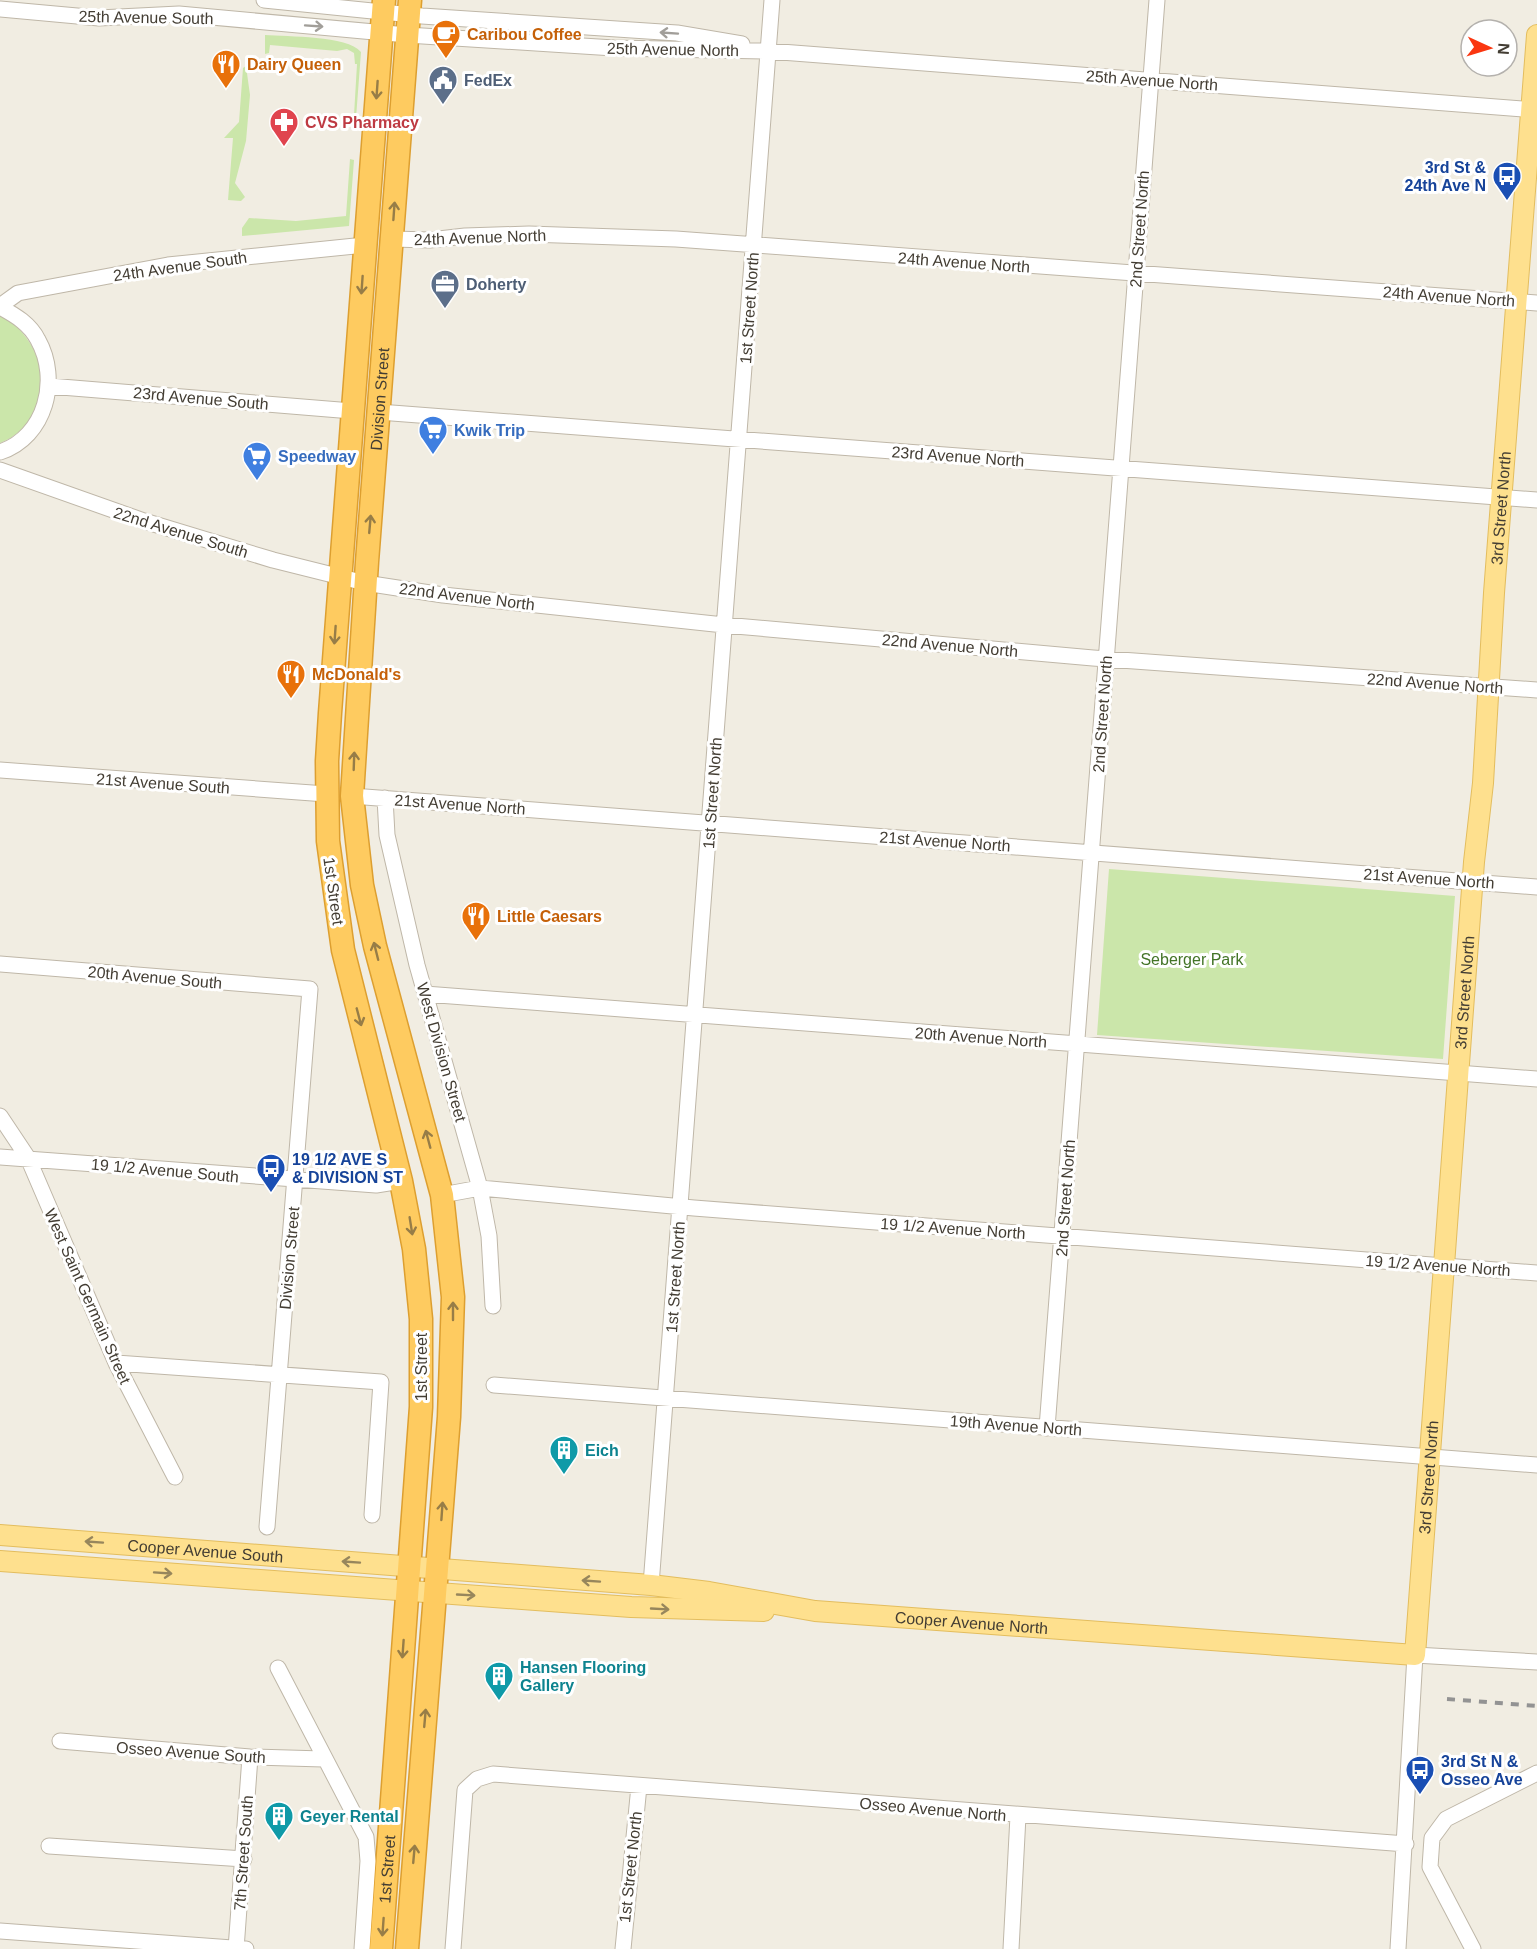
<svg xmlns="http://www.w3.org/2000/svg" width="1537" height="1949" viewBox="0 0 1537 1949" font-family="Arial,sans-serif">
<rect width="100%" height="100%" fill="#f1ede2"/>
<path fill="#cbe6aa" d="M265,35c23,2 82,0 96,17l-5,66 -12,-1 10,-2 3,-51h-2l-1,-11 -7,-4 -10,2 -67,-6 -1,8 -4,1z
M246,66l4,29 -4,46 -11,42 10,14 -4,4 -13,-1 5,-62h-9l15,-16 4,-54z
M350,159l4,1 -5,66 -107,10v-8l7,-10 47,3 50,-5z
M0,315c52,28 59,104 0,128z
M1109,869l346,27 -12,163 -346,-24z"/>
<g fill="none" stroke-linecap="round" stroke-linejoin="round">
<g stroke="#bfb7a8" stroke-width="17">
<path id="minor" d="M264,0l158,16 255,17 65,11
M0,9l99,9 80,-4 228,21 207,13 154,3 769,59
M392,239l38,1 35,-4 64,-2 147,5 861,64
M0,306l18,-13 150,-28 197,-20
M0,307c15,8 30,17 38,33 22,39 8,97 -38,112
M49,386l303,25
M379,412l1158,88
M0,470l144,51 129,39 92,23 78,12 281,30 369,33 444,32
M0,770l326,24
M352,796l1185,91
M385,798l2,37 30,130 63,223 9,48 4,70
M0,964l310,25 -43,538
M425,994l1112,85
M0,1116l28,42 88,205 59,114
M0,1157l376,28 25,-4
M442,1195l38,-7 214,20 843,65
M116,1363l265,19 -9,133
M494,1385l1043,80
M1047,1428l110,-1428
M651,1585l121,-1585
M278,1668l88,169 2,24 -6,88
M60,1741l190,16 73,2
M49,1846l195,13
M0,1931l246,18
M236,1949l14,-192
M453,1949l12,-159 12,-11 16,-5 913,70
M623,1949l16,-163
M1011,1949l7,-133
M1398,1949l17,-294 122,7
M1473,1949l-43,-82 2,-29 14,-19 91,-46"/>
</g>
<g stroke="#e3bd5e" stroke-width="22">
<g id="major">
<path id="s1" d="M0,1535l651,50 58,7 106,19 600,44 59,-793 9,-79 11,-190 43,-558"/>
<path d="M0,1561l631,46 133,4"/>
</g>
</g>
<g stroke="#dd9f30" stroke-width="25">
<g id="highway">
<path id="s2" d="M381,1949l40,-542v-88l-7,-70 -13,-68 -58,-231 -15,-109 -1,-80 3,-48 54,-713"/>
<path id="s3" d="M407,1949l42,-532 4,-120 -11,-102 -67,-249 -13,-61 -10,-89 15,-234 43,-562"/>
</g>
</g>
<use href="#minor" stroke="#fff" stroke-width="15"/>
<use href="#major" stroke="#fee08e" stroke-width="20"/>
<use href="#highway" stroke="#fecb60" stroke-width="22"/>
<path stroke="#939393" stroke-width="4" stroke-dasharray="8 8" stroke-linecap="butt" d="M1447,1699l90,7"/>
</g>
<defs><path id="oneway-shaft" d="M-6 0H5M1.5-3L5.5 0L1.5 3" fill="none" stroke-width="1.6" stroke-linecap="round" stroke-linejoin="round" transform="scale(1.5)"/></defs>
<g stroke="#a19e99">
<use href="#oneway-shaft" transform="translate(314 26) rotate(4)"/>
<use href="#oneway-shaft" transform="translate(669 33) rotate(-176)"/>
</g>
<g stroke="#977d47">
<use href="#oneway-shaft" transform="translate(377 90) rotate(94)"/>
<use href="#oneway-shaft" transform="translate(394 211) rotate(-86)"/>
<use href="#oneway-shaft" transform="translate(362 285) rotate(94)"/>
<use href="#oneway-shaft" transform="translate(370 524) rotate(-85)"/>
<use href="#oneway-shaft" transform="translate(335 635) rotate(94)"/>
<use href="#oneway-shaft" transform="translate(354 761) rotate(-88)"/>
<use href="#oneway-shaft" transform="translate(376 951) rotate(-104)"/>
<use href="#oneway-shaft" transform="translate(359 1017) rotate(75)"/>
<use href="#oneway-shaft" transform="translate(428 1139) rotate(-105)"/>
<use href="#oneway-shaft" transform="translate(411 1226) rotate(81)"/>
<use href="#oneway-shaft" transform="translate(453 1311) rotate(-90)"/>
<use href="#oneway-shaft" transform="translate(442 1511) rotate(-86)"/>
<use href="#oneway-shaft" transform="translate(403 1649) rotate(94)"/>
<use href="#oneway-shaft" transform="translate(425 1718) rotate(-85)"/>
<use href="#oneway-shaft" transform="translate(414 1854) rotate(-85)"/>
<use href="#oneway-shaft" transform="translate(383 1927) rotate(94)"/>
</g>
<g stroke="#97865c">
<use href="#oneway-shaft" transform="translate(94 1542) rotate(-176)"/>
<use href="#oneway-shaft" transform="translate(351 1562) rotate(-176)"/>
<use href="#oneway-shaft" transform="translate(163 1573) rotate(4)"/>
<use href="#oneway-shaft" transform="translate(591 1581) rotate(-176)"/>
<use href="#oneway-shaft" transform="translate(466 1595) rotate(3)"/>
<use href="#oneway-shaft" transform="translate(660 1609) rotate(3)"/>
</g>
<defs>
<g id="cafe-pin" transform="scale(1.5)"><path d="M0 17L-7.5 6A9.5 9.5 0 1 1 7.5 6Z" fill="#e8710a" stroke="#fff"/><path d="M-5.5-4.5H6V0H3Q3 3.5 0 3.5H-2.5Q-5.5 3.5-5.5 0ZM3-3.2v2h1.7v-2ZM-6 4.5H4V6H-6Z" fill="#fff"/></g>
<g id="restaurant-pin" transform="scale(1.5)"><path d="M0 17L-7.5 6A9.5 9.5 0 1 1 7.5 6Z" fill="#e8710a" stroke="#fff"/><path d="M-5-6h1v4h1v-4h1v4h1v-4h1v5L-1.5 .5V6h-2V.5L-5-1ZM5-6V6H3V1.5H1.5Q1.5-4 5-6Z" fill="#fff"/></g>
<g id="civic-pin" transform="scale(1.5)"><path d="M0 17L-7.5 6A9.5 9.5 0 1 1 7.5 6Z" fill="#5c6f8a" stroke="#fff"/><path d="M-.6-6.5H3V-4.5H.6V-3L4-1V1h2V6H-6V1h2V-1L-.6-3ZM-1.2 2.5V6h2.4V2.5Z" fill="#fff"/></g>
<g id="pharmacy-pin" transform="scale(1.5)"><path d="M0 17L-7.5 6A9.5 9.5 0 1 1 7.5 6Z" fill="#e0444e" stroke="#fff"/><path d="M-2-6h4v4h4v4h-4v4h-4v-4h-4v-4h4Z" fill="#fff"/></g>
<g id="bus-pin" transform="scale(1.5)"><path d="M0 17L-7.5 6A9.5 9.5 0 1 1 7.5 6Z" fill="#1a4fb4" stroke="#fff"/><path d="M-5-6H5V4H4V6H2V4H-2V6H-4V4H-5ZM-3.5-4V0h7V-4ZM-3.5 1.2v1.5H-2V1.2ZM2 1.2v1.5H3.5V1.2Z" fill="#fff"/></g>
<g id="office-pin" transform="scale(1.5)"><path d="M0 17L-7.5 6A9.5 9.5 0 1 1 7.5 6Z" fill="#5c6f8a" stroke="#fff"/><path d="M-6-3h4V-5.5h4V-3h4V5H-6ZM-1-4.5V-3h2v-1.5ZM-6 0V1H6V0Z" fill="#fff"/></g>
<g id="supermarket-pin" transform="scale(1.5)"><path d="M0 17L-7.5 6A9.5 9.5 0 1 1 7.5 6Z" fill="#3f7fe0" stroke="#fff"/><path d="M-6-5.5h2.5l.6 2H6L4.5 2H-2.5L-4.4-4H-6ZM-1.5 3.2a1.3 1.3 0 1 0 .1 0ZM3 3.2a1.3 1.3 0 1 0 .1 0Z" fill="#fff"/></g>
<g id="building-pin" transform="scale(1.5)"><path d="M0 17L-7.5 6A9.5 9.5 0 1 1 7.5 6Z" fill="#0f9aa8" stroke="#fff"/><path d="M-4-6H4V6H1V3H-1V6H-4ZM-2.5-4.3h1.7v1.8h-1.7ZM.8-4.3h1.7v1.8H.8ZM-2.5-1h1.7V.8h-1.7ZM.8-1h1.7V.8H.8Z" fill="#fff"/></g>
</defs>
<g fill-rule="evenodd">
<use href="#cafe-pin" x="446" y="34"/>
<use href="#restaurant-pin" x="226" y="64"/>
<use href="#civic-pin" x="443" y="80"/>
<use href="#pharmacy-pin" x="284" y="122"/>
<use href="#bus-pin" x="1507" y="176"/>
<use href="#office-pin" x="445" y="284"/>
<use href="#supermarket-pin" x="433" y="430"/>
<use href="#supermarket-pin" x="257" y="456"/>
<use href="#restaurant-pin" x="291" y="674"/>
<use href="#restaurant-pin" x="476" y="916"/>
<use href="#bus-pin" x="271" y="1168"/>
<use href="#building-pin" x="564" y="1450"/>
<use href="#building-pin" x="499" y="1676"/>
<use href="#bus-pin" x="1420" y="1770"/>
<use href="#building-pin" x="279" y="1816"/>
</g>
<g text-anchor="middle" stroke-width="6" stroke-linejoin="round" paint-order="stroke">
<g font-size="16" fill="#433d33" stroke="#fff">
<text transform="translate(146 17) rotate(1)" y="6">25th Avenue South</text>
<text transform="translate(673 49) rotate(1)" y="6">25th Avenue North</text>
<text transform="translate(1152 80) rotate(4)" y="6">25th Avenue North</text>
<text transform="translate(1139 229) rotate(-86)" y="6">2nd Street North</text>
<text transform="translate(480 237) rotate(-2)" y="6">24th Avenue North</text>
<text transform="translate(964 262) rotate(4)" y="6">24th Avenue North</text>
<text transform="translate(180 266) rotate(-8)" y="6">24th Avenue South</text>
<text transform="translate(1449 296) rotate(4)" y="6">24th Avenue North</text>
<text transform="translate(749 308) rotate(-86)" y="6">1st Street North</text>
<text transform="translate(201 398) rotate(5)" y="6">23rd Avenue South</text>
<text dy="6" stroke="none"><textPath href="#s3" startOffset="1564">Division Street</textPath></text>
<text transform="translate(958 456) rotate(4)" y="6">23rd Avenue North</text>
<text dy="6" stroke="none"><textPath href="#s1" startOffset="2571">3rd Street North</textPath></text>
<text transform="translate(181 532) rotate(17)" y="6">22nd Avenue South</text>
<text transform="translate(467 596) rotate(7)" y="6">22nd Avenue North</text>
<text transform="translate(950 645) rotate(5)" y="6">22nd Avenue North</text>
<text transform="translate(1435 683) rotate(4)" y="6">22nd Avenue North</text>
<text transform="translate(1102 714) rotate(-86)" y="6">2nd Street North</text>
<text transform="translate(163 783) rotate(4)" y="6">21st Avenue South</text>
<text transform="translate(712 793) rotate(-86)" y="6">1st Street North</text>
<text transform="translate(460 804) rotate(4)" y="6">21st Avenue North</text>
<text transform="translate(945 841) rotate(4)" y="6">21st Avenue North</text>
<text transform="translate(1429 878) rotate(4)" y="6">21st Avenue North</text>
<text transform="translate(334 891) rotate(82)" y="6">1st Street</text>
<text transform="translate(155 977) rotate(5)" y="6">20th Avenue South</text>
<text dy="6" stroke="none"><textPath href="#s1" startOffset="2085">3rd Street North</textPath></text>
<text transform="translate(981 1037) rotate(4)" y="6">20th Avenue North</text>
<text transform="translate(442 1052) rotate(74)" y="6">West Division Street</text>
<text transform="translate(165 1170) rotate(5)" y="6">19 1/2 Avenue South</text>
<text transform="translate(1065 1198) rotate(-86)" y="6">2nd Street North</text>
<text transform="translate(953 1228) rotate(4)" y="6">19 1/2 Avenue North</text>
<text transform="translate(289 1258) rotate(-85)" y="6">Division Street</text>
<text transform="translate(1438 1265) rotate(4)" y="6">19 1/2 Avenue North</text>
<text transform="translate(675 1277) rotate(-86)" y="6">1st Street North</text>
<text transform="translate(88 1296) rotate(66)" y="6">West Saint Germain Street</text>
<text transform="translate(421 1367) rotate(-90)" y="6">1st Street</text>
<text transform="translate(1016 1425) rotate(4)" y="6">19th Avenue North</text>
<text dy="6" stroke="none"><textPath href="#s1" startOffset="1599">3rd Street North</textPath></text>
<text dy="6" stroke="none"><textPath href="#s1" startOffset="206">Cooper Avenue South</textPath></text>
<text dy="6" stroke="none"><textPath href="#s1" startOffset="976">Cooper Avenue North</textPath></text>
<text transform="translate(191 1752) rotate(4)" y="6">Osseo Avenue South</text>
<text transform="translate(933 1809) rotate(5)" y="6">Osseo Avenue North</text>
<text transform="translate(243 1853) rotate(-86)" y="6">7th Street South</text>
<text transform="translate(630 1867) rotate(-84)" y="6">1st Street North</text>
<text dy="6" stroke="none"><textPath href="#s2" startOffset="80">1st Street</textPath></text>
</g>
<g font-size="16" font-weight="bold" fill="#c56008" stroke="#fff" text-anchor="start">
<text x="467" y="40">Caribou Coffee</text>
<text x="247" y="70">Dairy Queen</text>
<text x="312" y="680">McDonald's</text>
<text x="497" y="922">Little Caesars</text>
</g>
<g font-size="16" font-weight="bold" fill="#4e5e75" stroke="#fff" text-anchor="start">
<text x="464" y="86">FedEx</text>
<text x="466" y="290">Doherty</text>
</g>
<g font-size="16" font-weight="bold" fill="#be3a42" stroke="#fff" text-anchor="start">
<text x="305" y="128">CVS Pharmacy</text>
</g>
<g font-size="16" font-weight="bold" fill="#164399" stroke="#fff" text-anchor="start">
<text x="1486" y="173" text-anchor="end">3rd St &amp;<tspan x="1486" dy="18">24th Ave N</tspan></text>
<text x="292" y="1165">19 1/2 AVE S<tspan x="292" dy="18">&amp; DIVISION ST</tspan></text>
<text x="1441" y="1767">3rd St N &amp;<tspan x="1441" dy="18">Osseo Ave</tspan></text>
</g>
<g font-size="16" font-weight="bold" fill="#366cbe" stroke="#fff" text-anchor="start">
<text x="454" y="436">Kwik Trip</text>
<text x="278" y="462">Speedway</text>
</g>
<g font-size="16" fill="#437427" stroke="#fff">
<text x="1192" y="965">Seberger Park</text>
</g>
<g font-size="16" font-weight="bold" fill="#0d838f" stroke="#fff" text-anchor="start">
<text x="585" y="1456">Eich</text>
<text x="520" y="1673">Hansen Flooring<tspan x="520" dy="18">Gallery</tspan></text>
<text x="300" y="1822">Geyer Rental</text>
</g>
</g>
<g transform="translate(1489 48) rotate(94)"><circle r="28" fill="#ffffff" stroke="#b4b1ad" stroke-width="1.5"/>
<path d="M0-4.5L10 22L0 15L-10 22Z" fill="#fa3610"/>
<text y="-9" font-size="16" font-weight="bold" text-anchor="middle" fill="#433d33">N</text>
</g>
</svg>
